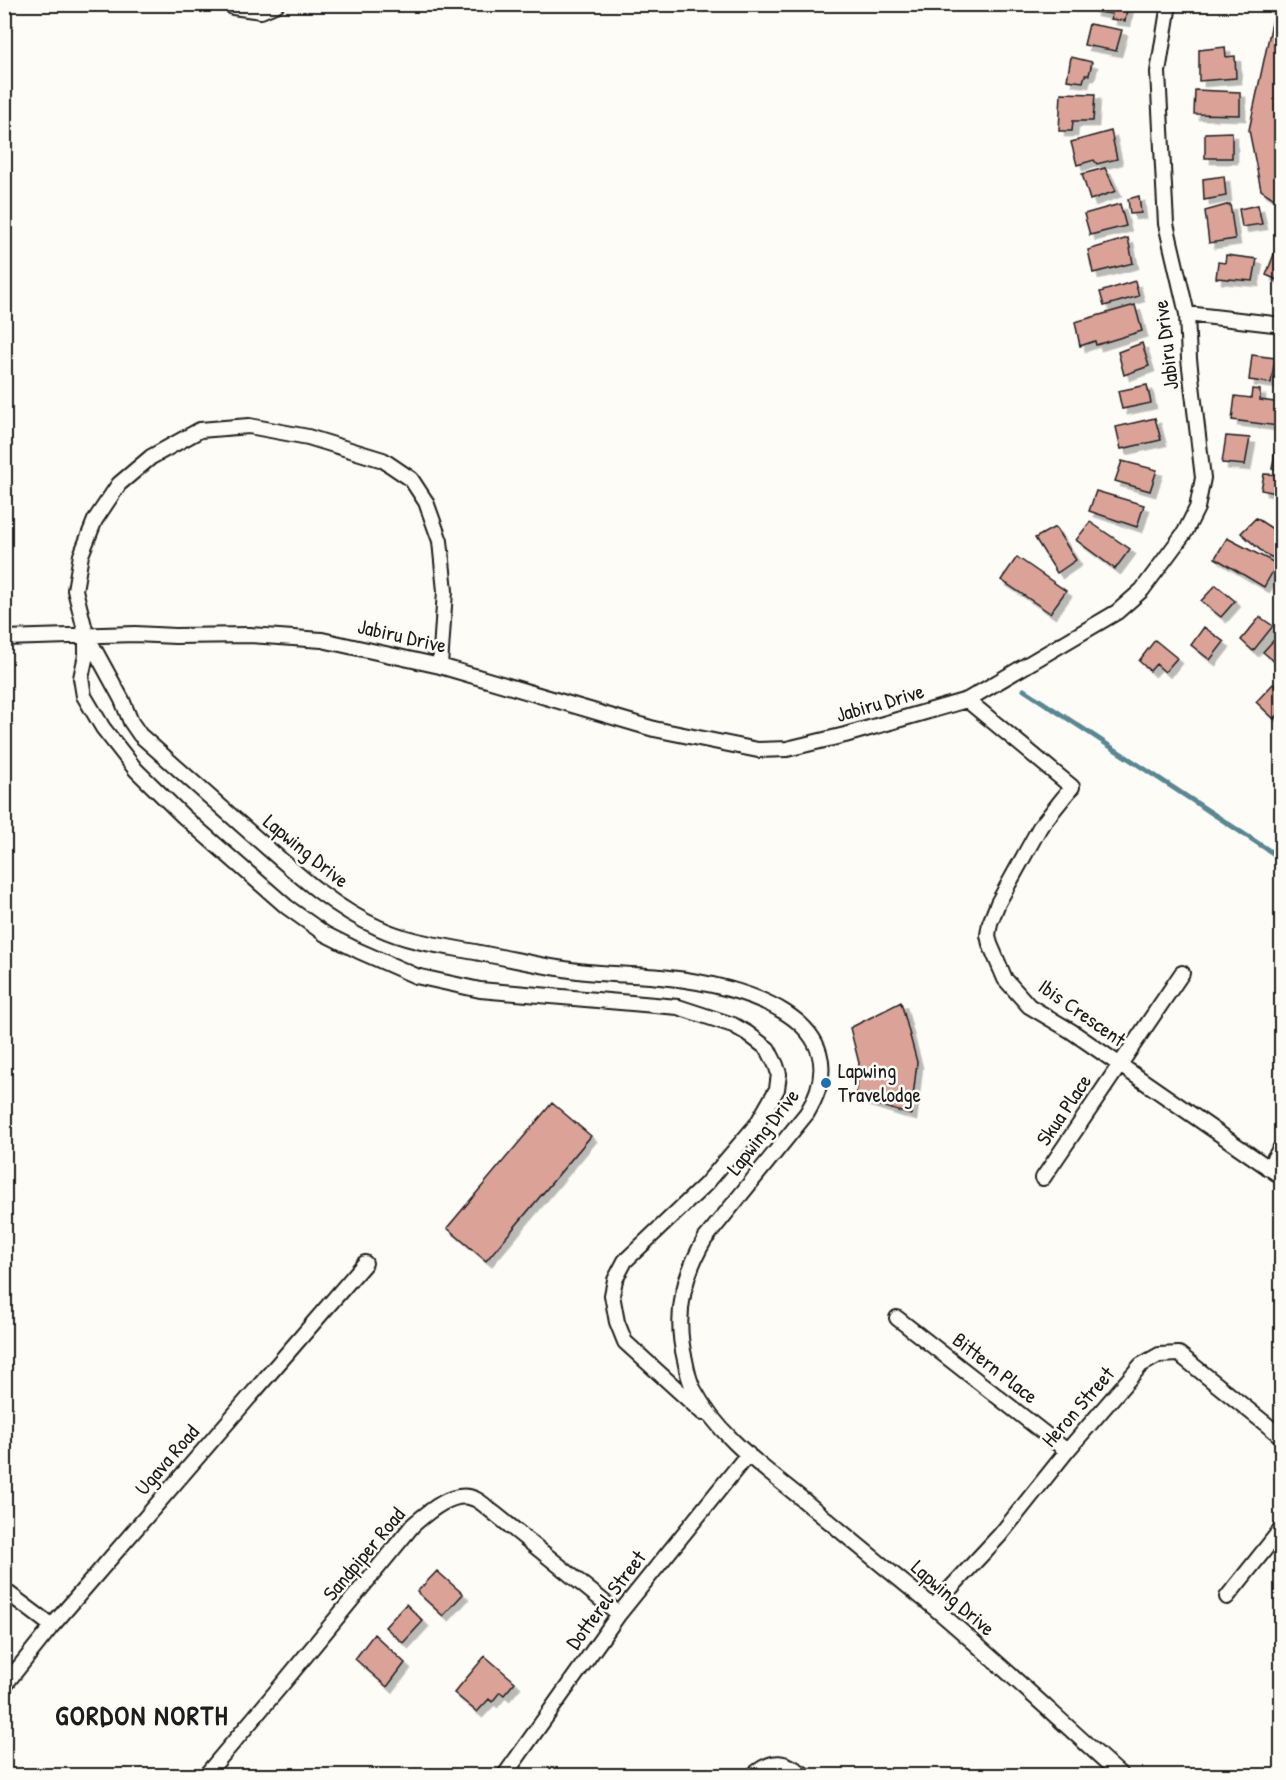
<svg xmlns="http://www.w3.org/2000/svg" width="1286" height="1780" viewBox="0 0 1286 1780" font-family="'Patrick Hand',sans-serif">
<defs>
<filter id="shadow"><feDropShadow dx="5.5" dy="5.5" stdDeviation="0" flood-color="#0004"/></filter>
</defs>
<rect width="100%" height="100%" fill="#fdfcf7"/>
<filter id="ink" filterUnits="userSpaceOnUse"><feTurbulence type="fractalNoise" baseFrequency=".0167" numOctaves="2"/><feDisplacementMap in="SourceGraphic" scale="12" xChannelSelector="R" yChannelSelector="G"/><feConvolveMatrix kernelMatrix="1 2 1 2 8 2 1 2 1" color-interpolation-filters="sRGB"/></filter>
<g filter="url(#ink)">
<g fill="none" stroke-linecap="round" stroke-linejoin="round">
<path stroke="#598791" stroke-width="5" d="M1024,690l258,169"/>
</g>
<path fill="#dba298" stroke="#1c1c1c" stroke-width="1.5" filter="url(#shadow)" d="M1093,4h35l-3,17 -14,-2 1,-5 -20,-3z
M1276,4h6v200l-21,-14 -12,-60z
M1089,24l33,6 -6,21 -32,-6z
M1225,47l1,10 9,-1 1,22 -37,3v-31z
M1071,57l21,5 -3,13h-4l-2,7 -16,-2z
M1195,90l45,2v23l-46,-1z
M1061,93l34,1 -2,27h-20l-1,10h-13z
M1111,131l6,28 -20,5 -3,-4 -17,5 -6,-23z
M1232,132v26h-27v-25z
M1105,168l11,23 -26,9 -8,-26z
M1224,176l2,20 -22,4 -1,-21z
M1139,196l2,17 -11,1 -2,-15z
M1120,204l6,22 -36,9 -6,-21z
M1230,204l5,35 -26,4 -4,-32z
M1258,205l4,19 -20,3 -3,-18z
M1128,238l5,25 -40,10 -5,-23z
M1276,249l6,2v31l-16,-7z
M1226,255l31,4 -4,22 -37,-3 2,-16 7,1z
M1135,281l4,15 -35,10 -4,-14z
M1135,305l7,26 -46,14 -1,-4 -15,5 -5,-24z
M1142,343l7,23 -25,9 -6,-23z
M1252,355l23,3 -4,25 -22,-3z
M1147,385l4,18 -29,6 -4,-18z
M1252,389l8,1v10l22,3 -4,23 -46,-6 3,-24 16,2z
M1155,418l6,22 -40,9 -5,-22z
M1278,435h4v35l-10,-1z
M1226,436l24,2 -5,27 -23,-2z
M1122,461l35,9 -7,21 -35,-10z
M1264,474l18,1v19l-21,-4z
M1096,491l48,14 -7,22 -48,-16z
M1256,518l26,17v27l-17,-8 -24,-21z
M1090,522l40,27 -15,20 -39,-29z
M1055,527l21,33 -19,13 -22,-35z
M1227,538l50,26 -13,23 -49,-29z
M1017,557l49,34 -16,22 -49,-33z
M1216,585l19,16 -14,16 -20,-16z
M1260,617l13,9 -20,25 -12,-11z
M1204,627l20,15 -14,18 -19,-15z
M1281,632h1v36l-19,-16z
M1155,640l22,18 -12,14 -9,-8 -6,7 -11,-10z
M1273,684l9,6v21l-8,8 -18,-17z
M901,1002l16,60 -6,53 -55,-17 3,-35 -9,-35z
M552,1103l39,33 -105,125 -39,-33z
M437,1571l26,23 -20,22 -26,-24z
M406,1604l17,17 -20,22 -18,-16z
M374,1634l31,29 -18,24 -32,-28z
M485,1656l30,26 -11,13 -4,-3 -8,10 -3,-3 -12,13 -23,-19z"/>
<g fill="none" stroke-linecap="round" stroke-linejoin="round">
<g stroke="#1c1c1c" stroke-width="18">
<path id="minor" d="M231,4l2,3 28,4 16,-7
M1187,314l95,11
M86,636v19l-5,23 3,18 19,32 33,42 47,46 104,91 38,27 34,17 57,25 64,14 198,17 55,18 14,8 21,16 8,16 3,9 -2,15 -20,35 -51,60 -81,77 -10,19 -3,15 5,27 8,20 78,71
M4,638l131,-4 40,2 75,-1 72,5 118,26 214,63 104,21 29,-1 58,-14 122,-35 150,-88 25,-22 43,-58 12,-24 6,-30 -14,-119 -2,-45 -21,-90 -8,-152 11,-68
M440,666l5,-75 -5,-50 -14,-39 -15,-23 -28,-19 -75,-23 -59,-11 -49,4 -49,27 -32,27 -24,36 -14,35 -6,35 11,44 36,66 9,22 9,13c38,34 77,68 115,102 39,34 77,70 124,91 32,15 67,18 101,25 33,6 65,14 98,18 30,4 61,3 91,7 70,7 195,41 138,135l-102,126c-22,37 -31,78 -20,121 2,11 4,21 9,30 25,47 69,77 108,109 41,34 82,68 123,101 67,56 131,117 197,176
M967,700l105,87 -32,40 -42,76 -8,20 -2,12 2,9 15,35 24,27 42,25 211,146
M1268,1168l14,-22
M1043,1178l139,-205
M897,1318l170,133
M4,1590l48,36
M1227,1597l55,-69
M933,1607l67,-72 67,-84 74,-86 18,-10 20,-1 103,83
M4,1686l48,-60 313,-363
M205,1776l80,-95 128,-156c15,-13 41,-36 62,-26 7,3 13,10 19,14l125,101
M504,1776l115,-162 129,-160
M752,1776c22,-19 32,-15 54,0"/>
</g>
<use href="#minor" stroke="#fdfcf7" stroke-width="14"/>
</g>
</g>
<circle fill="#1f6fb2" stroke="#fdfcf7" stroke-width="2" cx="826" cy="1083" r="6"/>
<g text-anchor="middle" stroke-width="5" stroke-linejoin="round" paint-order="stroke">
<g font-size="21" fill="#1c1c1c" stroke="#fdfcf7">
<text transform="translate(1166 345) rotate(-97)" y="7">Jabiru Drive</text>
<text transform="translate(402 636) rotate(13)" y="7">Jabiru Drive</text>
<text transform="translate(880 703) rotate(-16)" y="7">Jabiru Drive</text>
<text transform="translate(306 851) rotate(39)" y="7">Lapwing Drive</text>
<text transform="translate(1082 1013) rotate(35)" y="7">Ibis Crescent</text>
<text transform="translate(1064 1110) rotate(-56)" y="7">Skua Place</text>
<text transform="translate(763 1132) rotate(-52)" y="7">Lapwing Drive</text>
<text transform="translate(995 1368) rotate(38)" y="7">Bittern Place</text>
<text transform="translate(1078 1407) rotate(-49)" y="7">Heron Street</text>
<text transform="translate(167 1460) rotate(-49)" y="7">Ugava Road</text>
<text transform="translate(364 1554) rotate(-50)" y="7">Sandpiper Road</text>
<text transform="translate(953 1598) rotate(41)" y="7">Lapwing Drive</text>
<text transform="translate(606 1600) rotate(-53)" y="7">Dotterel Street</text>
</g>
<g font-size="21" fill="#1c1c1c" stroke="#fdfcf7" text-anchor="start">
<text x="838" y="1078">Lapwing<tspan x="838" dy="24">Travelodge</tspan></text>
</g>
<g font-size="27" font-weight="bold" letter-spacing="1.5" fill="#1c1c1c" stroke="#fdfcf7">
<text x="142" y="1725">GORDON NORTH</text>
</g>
</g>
<rect width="1286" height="1780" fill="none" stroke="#fdfcf7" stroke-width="24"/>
<rect x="12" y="12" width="1262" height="1756" fill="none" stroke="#1c1c1c" stroke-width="2" filter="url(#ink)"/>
</svg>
